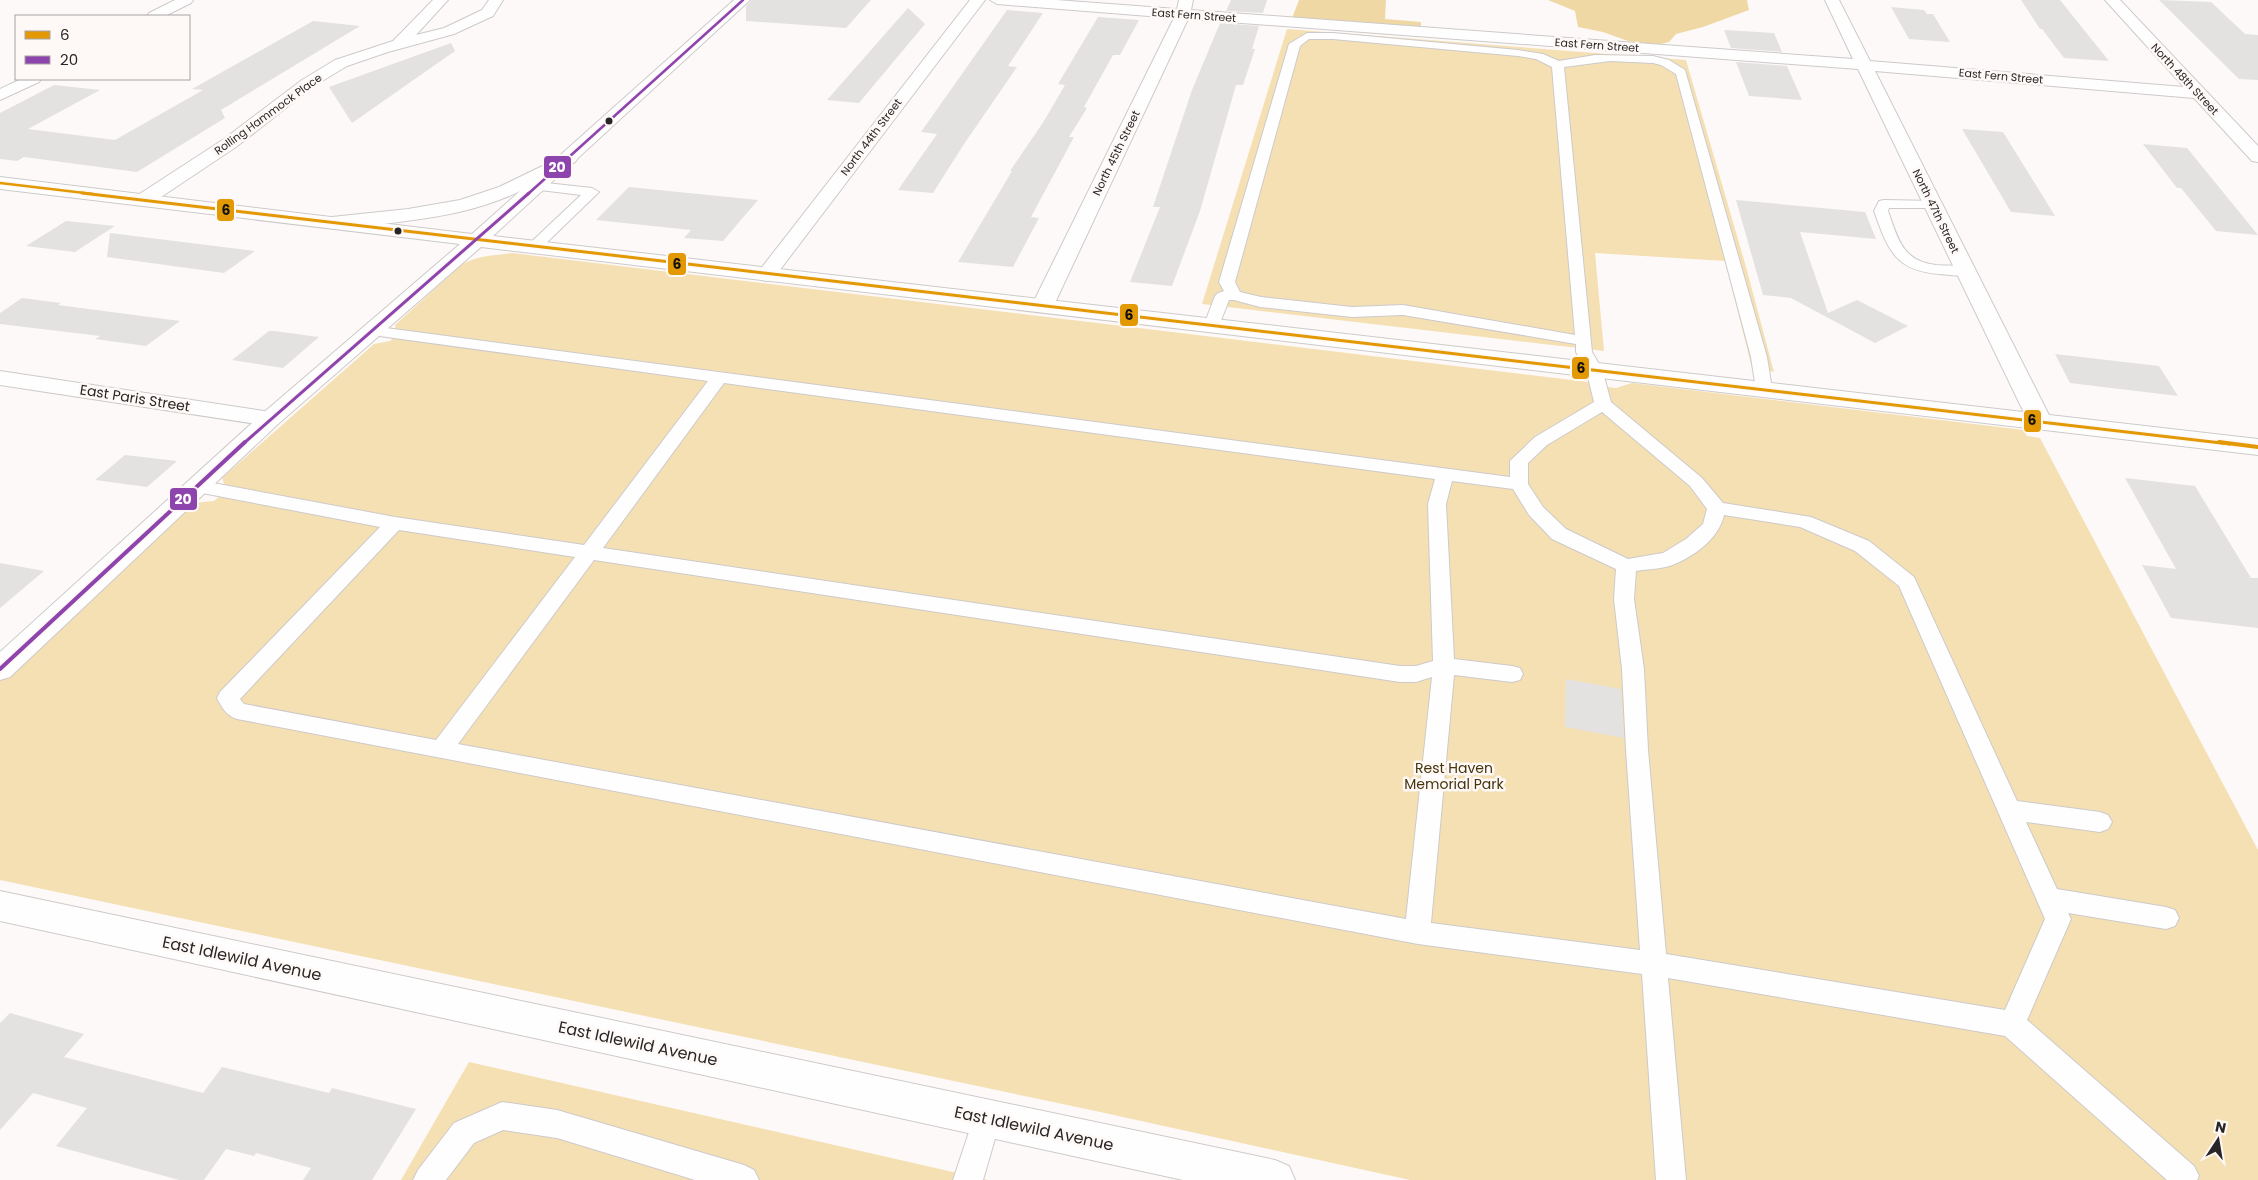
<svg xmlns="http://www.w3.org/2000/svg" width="2258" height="1180" viewBox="0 0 2258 1180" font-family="Poppins,sans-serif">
<rect width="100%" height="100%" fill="#fdf9f8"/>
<path fill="#f5e0b4" d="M1287,29l399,31 60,207 28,105 -22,-4 -27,-107 -130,-8 9,98 -402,-47z
M512,253l1077,129 2,3 25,3 16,-5 392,47 3,6 13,2 218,412v330h-848l-319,-70 -1091,-230v-200l193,-177 21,-2 16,-14 -5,-1 -3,-8 152,-134 16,-3 10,-10 -4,-1 -1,-5 66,-60c17,-10 31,-9 51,-12z
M469,1062l519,118h-587z"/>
<path fill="#efd8a4" d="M1299,0h87l-1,19 36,3v5l-129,-9z
M1548,0h199l2,10 -46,17 -27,7 -7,8 -13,3 -28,-4 -25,-9 -25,-5 -3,-16z"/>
<path fill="#e4e1e1" d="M752,0h119l-25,28 -100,-7v-15z
M1231,0h36l-4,13 -37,-2z
M2021,0h39l49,61 -45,-3 -22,-29h-2z
M2159,0l52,2 34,32 13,1v45l-19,-1z
M1891,7l33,3 3,4h6l17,28 -41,-3z
M908,8l17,16 -66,79 -32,-3z
M1007,10l36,3 -35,53 9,1 -53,77 -31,49 -35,-3 39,-56 -16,-2z
M1098,17l41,3 -19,35h-7l-29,52 3,1 -18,29h5l-43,80 8,1 -26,49 -55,-5 54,-91h-2l34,-50 21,-36 -7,-1z
M313,21l47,5 -139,84 4,8 -88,54 -113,-15 -7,4 -17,-2v-46l54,-28 46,5 -72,39 87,11 88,-50 -11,-1z
M1220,23l39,3 -7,23h3l-12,36h-7l-36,126 -28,75 -42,-4 30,-75h-7l39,-117z
M1724,30l50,3 8,19 -51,-4z
M451,43l4,8 -103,72 -23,-36z
M1736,62l51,4 15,34 -53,-4z
M1962,129l41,3 52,84 -44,-4z
M2143,144l44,4 71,87 -42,-4 -35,-43h-4z
M629,187l129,13 -35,41 -39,-3 7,-8 -95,-10z
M1736,200l129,12 11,27 -76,-7 28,81 29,-13 51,26 -33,17 -84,-45 -28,-3z
M66,221l49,5 -40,26 -49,-6z
M110,233l145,18 -31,22 -117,-16z
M22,298l39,5 -3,2 122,16 -34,25 -51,-7 5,-3 -100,-12v-11z
M269,331h5l45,6 -36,31 -51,-8z
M2055,354l104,12 19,30 -108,-13z
M125,455l52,6 -30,26 -52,-7z
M2125,478l70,8 56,92h7v50l-87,-10 -29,-53 34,4z
M0,563l44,8 -44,37z
M1566,679l55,10 3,49 -59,-11z
M10,1013l74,21 -20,23 139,36 19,-26 107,26 3,-5 84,21 -44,71h-69l8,-12 -55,-15 -2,3 -28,-7 -22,31h-25l-123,-34 31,-38 -54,-15 -33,37v-107z"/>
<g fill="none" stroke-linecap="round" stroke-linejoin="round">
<g stroke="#cdcac9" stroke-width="2">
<path id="lane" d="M1307,33h26l185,17 25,4 16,7 36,-6 58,1 16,4 16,10 82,287 5,32 -2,4h-12l-2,-4 -5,-32 -75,-283 -15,-9 -8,-2 -43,-2 -46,6 28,285 10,17 9,33 91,76 21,25 88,14 58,24 45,36 103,224 83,11 8,3 4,7 -4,7 -8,3 -74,-10 31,67 109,18 9,3 4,8 -4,8 -9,3 -98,-16 3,6 -44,101 167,146 5,10 -2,4h-30l-162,-144 -337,-58 18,202h-30l-14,-206 -224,-30 -1181,-225c-10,-3 -15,-11 -20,-21l3,-6 160,-165 -183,-35 -6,-2 -3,-4 3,-4 6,-2 198,37 189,28 124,-164 -343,-47 -2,-3 2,-3 6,-2 1139,151v-16l25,-24 59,-35 -8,-33 -10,-17v-8l-173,-29 -51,2 -92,-10 -26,-7h-5l-11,28h-12l-2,-3 11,-29 3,-3 6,-2 -5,-9 70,-238zM1309,39h24l185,17 18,3 16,8 23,268 -172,-30 -51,2 -91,-10 -21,-5 -5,-10 65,-236zM724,383l711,96 -7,25 5,157 -17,5h-16l-797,-118zM1602,412l88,74 17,23 -4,15 -17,15 -23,14 -35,6 -62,-30 -23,-22 -15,-23v-21l19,-18zM1452,481l61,8 16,26 23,24 64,30 -2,30 8,70 4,81 14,200 -209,-27 23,-248 58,7 8,-2 3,-6 -3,-6 -8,-2 -58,-7 -8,-155zM1724,515l76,12 55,24 44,35 146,333 -40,91 -339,-56 -18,-204 -4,-81 -10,-70 2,-28c12,-2 27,-2 39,-7 21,-9 44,-26 49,-49zM399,530l176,27 -139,183 -192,-36 -4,-5zM594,560l806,122h16l16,-5 -26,242 -948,-175z
M537,182l55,6 7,4 -61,59 -5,1 -7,-4 2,-3 53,-50 -49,-6 -2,-3z
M1884,200l54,1 2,3 -2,3 -5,1h-44l-1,3c10,28 14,50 48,54 12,1 24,0 35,3l2,3 -2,3c-9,3 -21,1 -31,0 -45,-3 -52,-24 -66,-63l5,-10z
M502,1102l55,8 187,55 10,5 5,10h-64l-138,-42 -54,-8 -29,13 -28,37h-33l5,-10 36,-47z
M987,1104l10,4 4,10 -18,62h-30l24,-72z"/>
</g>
<g stroke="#cdcac9" stroke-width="2">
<path id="street" d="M175,0h18l-2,3 -26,13h-18l2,-3z
M433,0h15l-32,35 28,-7 38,-18 7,-10h14l-10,16 -39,18 -66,18 -41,14 -33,20 -78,61 -84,56 -7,2 -7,-2 -2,-4 2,-4 86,-56 78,-59 33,-20 58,-19z
M970,0h15l-212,279 -7,2 -7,-2 -3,-4 3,-4z
M990,0h66l121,9 2,-9h14l-2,10 662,49 -28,-59h14l31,61 314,26 -79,-87h15l138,146v16l-6,-1 -58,-63 -319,-27 177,350 -4,5 -8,2 -8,-2 -4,-5 -170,-352 -670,-50 -134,286 -3,5 -8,1 -8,-1 -3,-5 142,-287 -177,-14z
M21,79h20l-2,3 -39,18v-11z
M569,153l6,1 3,4 -3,4c-24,13 -49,28 -76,38 -39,15 -82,20 -124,25 -16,1 -35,6 -50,2l-3,-4 3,-4 7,-2 76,-8 52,-9 39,-13z
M0,371l270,41 8,2 4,5 -4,5 -8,2 -270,-41z
M0,891l1275,269 14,6 6,14h-112l-1183,-259z"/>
</g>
<g stroke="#cdcac9" stroke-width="2">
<path id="secondary" d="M734,0h16l-257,236 1765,203v16l-1777,-208 -203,177 -268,253 -10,3v-28l262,-238 198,-170 -460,-55v-12l472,57z"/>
</g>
<use href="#lane" fill="#fffefe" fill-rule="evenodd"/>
<use href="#street" fill="#fffefe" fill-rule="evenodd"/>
<use href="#secondary" fill="#fffefe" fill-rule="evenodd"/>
<g stroke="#fef8f7" stroke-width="5">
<path id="bus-1-far2" d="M0,183l93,11"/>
</g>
<g stroke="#fef8f7" stroke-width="6">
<path id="bus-1-far1" d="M82,193c716,86 1432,167 2148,251"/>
</g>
<g stroke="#fef8f7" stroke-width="8">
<path id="bus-1" d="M2219,442l39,5"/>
</g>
<g stroke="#fef8f7" stroke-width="5">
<path id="bus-2-far2" d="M528,194l215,-194"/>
</g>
<g stroke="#fef8f7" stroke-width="6">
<path id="bus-2-far1" d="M243,444l286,-251"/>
</g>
<g stroke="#fef8f7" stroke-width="8">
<path id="bus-2" d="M0,669l245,-227"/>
</g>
<use href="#bus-1-far2" stroke="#e29904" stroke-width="2.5"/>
<use href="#bus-1-far1" stroke="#e29904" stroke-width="3"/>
<use href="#bus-1" stroke="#e29904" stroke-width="4"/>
<use href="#bus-2-far2" stroke="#8e44ad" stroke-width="2.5"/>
<use href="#bus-2-far1" stroke="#8e44ad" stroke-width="3"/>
<use href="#bus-2" stroke="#8e44ad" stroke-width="4"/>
</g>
<g fill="#272525" stroke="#fef8f7" stroke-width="2">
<circle cx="609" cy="121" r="4.5"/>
<circle cx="398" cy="231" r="4.5"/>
</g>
<g text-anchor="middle" stroke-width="5" stroke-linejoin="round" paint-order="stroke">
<g font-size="11" fill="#272525" stroke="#fef8f7">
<text transform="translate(1194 15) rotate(4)" y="4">East Fern Street</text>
<text transform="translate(1597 45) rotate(4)" y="4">East Fern Street</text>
<text transform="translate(2001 76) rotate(5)" y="4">East Fern Street</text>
<text transform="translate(2185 79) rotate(47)" y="4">North 48th Street</text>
<text transform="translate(268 114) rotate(-36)" y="4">Rolling Hammock Place</text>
<text transform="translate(871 137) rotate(-53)" y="4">North 44th Street</text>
<text transform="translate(1116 153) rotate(-64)" y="4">North 45th Street</text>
<text transform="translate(1936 211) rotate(64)" y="4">North 47th Street</text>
</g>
<g font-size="14" fill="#272525" stroke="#fef8f7">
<text transform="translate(135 398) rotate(9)" y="5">East Paris Street</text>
</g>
<g font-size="14" fill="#44340b" stroke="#fef8f7">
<text x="1454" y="773">Rest Haven<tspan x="1454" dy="16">Memorial Park</tspan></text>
</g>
<g font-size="16" fill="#272525" stroke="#fef8f7">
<text transform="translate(242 958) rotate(12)" y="6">East Idlewild Avenue</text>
<text transform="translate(638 1043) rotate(12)" y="6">East Idlewild Avenue</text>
<text transform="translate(1034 1128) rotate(12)" y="6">East Idlewild Avenue</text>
</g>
</g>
<g stroke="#fef8f7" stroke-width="2">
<rect x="543" y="155" width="29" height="24" rx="5" fill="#8e44ad"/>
<rect x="216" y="198" width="19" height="24" rx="5" fill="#e29904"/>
<rect x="667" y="252" width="20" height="24" rx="5" fill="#e29904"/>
<rect x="1119" y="303" width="20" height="24" rx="5" fill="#e29904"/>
<rect x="1571" y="356" width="19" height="24" rx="5" fill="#e29904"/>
<rect x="2023" y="409" width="19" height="24" rx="5" fill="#e29904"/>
<rect x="169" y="487" width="29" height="24" rx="5" fill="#8e44ad"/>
</g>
<g font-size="14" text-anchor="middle" font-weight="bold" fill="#fff">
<text x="557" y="172">20</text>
<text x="183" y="504">20</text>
</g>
<g font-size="14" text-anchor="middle" font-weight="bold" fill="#111">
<text x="226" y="215">6</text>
<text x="677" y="269">6</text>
<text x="1129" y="320">6</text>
<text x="1581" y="373">6</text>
<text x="2032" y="425">6</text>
</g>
<rect x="15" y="15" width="175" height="65" fill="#fef8f7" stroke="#a8a4a3"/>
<rect x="25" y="31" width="25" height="8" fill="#e29904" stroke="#a8a4a3"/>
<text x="60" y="40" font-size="15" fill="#272525">6</text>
<rect x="25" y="56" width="25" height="8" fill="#8e44ad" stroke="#a8a4a3"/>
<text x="60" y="65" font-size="15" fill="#272525">20</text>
<g transform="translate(2218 1140) rotate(12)" stroke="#fef8f7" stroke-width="4" paint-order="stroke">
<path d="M0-4L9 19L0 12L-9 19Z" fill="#272525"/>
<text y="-8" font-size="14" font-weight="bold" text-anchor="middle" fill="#272525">N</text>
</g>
</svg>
